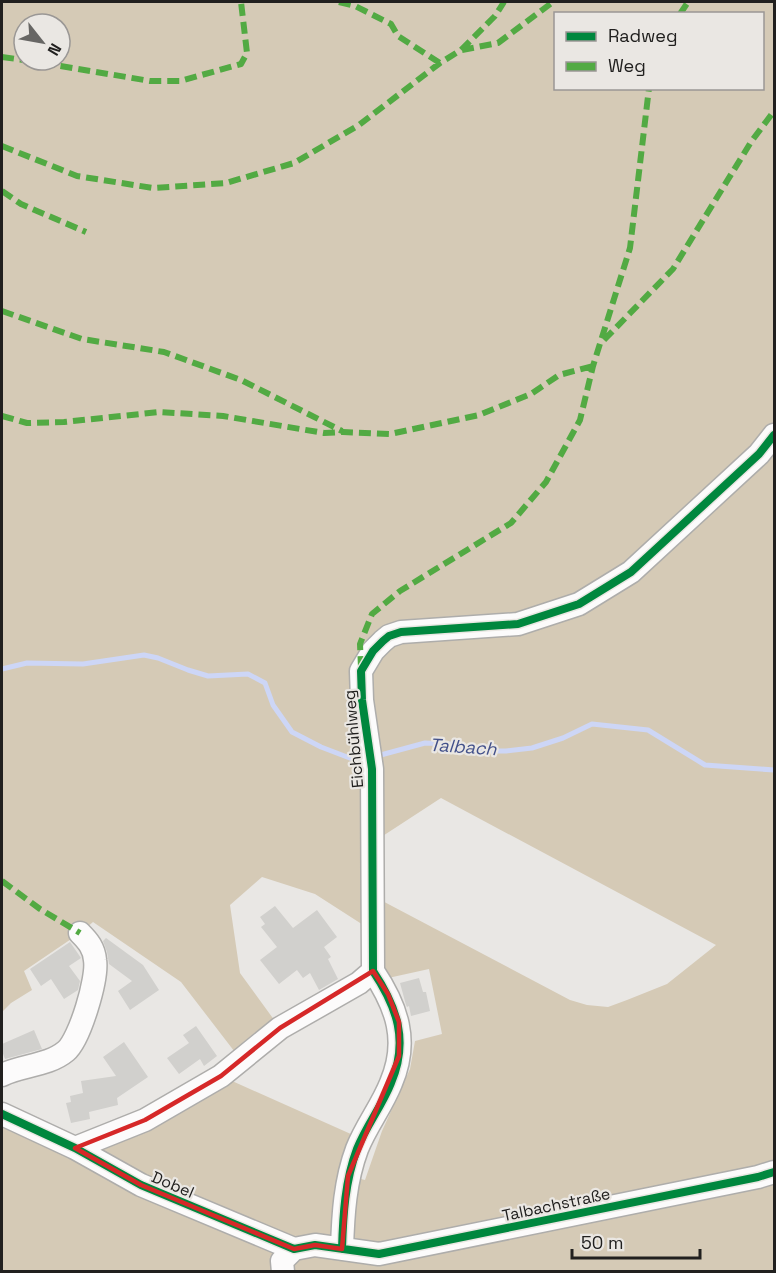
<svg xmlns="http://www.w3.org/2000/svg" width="776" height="1273" viewBox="0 0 776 1273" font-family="'Space Grotesk',sans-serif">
<rect width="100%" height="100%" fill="#e9e7e4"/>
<path fill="#d5cab6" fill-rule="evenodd" d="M2,2h772v1269h-772v-157l73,34 146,-72 141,63 -13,37 16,4 17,-49 28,-62 5,-28 27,-7 -13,-65 -50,11 -8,-50 -56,-36 -53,-17 -32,28 10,68 40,55 -39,32 -60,-78 -88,-60 -13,11 -56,38 8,19 -21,13 -9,9zM556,14h206v74h-206zM24,24h36v36h-36zM441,798l275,147 -49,39 -40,16 -19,7 -21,-2 -17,-5 -197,-104 -1,-53z"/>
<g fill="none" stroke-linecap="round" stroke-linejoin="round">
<path stroke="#cdd6f6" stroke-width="5" d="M2,669l25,-6 56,1 61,-9 14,3 30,12 20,6 40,-2 17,9 8,22 19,27 29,15 34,13 10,-2
M377,756l48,-13 24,1 23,7h34l26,-3 31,-10 29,-14 56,6 57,35 69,5"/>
</g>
<path fill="#d1d0cd" d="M275,906l18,22 24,-18 20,27 -13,10 7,10 -3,2 10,20 -19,11 -9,-17 -7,5 -6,-8 -18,14 -19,-24 17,-13 -16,-20 4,-3 -5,-7z
M106,938l37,27 16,25 -29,20 -12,-19 14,-10 -23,-17 -2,-12 -4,-11z
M70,942l11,16 -12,8 11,15 -2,9 -14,9 -13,-20 -10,7 -11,-17z
M419,978l4,14h3l4,19 -19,5 -2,-10 -2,1 -1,-2 -6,-22z
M196,1026l21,30 -13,10 -4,-7 -21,15 -12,-16 22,-15 -6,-8z
M34,1030l8,19 -37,10 -3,-8v-7z
M124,1042l24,35 -31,21 1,7 -29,7 1,7 -19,4 -5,-20 5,-1 -1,-6 13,-3 -2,-12 35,-5 -13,-19z"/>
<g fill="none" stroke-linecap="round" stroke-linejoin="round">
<g stroke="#aeadab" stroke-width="25">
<path id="minor" d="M2,1075c20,-10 46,-9 64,-24 14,-12 32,-73 29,-91 -1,-12 -7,-19 -15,-27
M2,1114l73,34 66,37 153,64 21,-4 64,9 379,-77 16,-5
M75,1148l70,-28 76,-44 59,-48 79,-45 14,-12
M342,1249c1,-34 3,-68 15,-100 9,-23 25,-43 34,-66 18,-42 6,-76 -18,-112l-1,-202 -10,-69 -1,-29 12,-20 10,-10 6,-5 12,-4 117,-8 61,-20 52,-32 128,-118 15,-19
M283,1272l-1,-11 12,-12"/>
</g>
<use href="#minor" stroke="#fcfbfb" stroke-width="22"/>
<path stroke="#52aa43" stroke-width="6" stroke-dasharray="12 6" stroke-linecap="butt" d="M339,2l16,4 36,18 7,12 42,27
M680,14l8,-12
M462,50l36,-7 55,-41
M2,57l22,3
M25,60l125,21h30l61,-17 6,-11 -6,-51
M2,146l75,30 76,12 73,-5 68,-20 65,-38 81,-62 21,-13 34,-34 9,-14
M2,191l19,13 65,28
M2,311l80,28 82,13 77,28 101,51
M604,340l69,-71 78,-127 23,-31
M2,416l25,7 37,-1 95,-10 64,4 101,17 19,-1 47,2 89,-19 52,-21 28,-19 34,-9
M361,668l-1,-24 12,-30 28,-23 111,-68 35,-41 34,-62 13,-54 37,-118 19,-160
M2,881l38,28 40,24"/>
<g stroke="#eae7e3" stroke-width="11">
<path id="cycleway" d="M2,1114l73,34 66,37 153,64 21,-4 64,9 379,-77 16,-5
M342,1249c1,-34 3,-68 15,-100 9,-23 25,-43 34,-66 18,-42 6,-76 -18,-112l-1,-202 -10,-69 -1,-29 12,-20 10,-10 6,-5 12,-4 117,-8 61,-20 52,-32 128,-118 15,-19"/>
</g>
<use href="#cycleway" stroke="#00873e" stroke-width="8"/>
</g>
<path fill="none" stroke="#d62828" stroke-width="4.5" stroke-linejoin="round" d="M373,971l15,23 11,28v34l-51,120 -6,73 -27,-4 -21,4 -153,-64 -66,-37 70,-28 76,-44 59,-48z"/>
<g text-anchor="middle" stroke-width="4.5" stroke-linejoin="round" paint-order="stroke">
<g font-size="16" fill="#21201f" stroke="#eae7e3">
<text transform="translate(353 739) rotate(-95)" y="6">Eichbühlweg</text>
<text transform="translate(173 1184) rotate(23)" y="6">Dobel</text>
<text transform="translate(556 1204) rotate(-12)" y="6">Talbachstraße</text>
</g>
<g font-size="18" font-style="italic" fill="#42508a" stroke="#eae7e3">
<text transform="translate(463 747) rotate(4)" y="6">Talbach</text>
</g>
</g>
<rect width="776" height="1273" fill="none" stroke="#21201f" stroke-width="6"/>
<rect x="554" y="12" width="210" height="78" fill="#eae7e3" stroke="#9a9795" stroke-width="1.5"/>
<rect x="566" y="32" width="30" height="9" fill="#00873e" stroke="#9a9795" stroke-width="1.5"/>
<text x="608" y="42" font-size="18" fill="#21201f">Radweg</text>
<rect x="566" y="62" width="30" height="9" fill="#52aa43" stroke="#9a9795" stroke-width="1.5"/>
<text x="608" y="72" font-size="18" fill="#21201f">Weg</text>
<g transform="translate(42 42) rotate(121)"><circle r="28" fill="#eae7e3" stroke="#9a9795" stroke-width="1.5"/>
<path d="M0-4.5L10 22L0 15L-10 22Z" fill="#676664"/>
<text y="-9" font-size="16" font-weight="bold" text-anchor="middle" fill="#21201f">N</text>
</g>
<path d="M572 1249v9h128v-9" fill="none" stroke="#21201f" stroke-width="3"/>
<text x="581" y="1249" font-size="18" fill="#21201f" stroke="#eae7e3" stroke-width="4.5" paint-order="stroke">50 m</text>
</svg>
